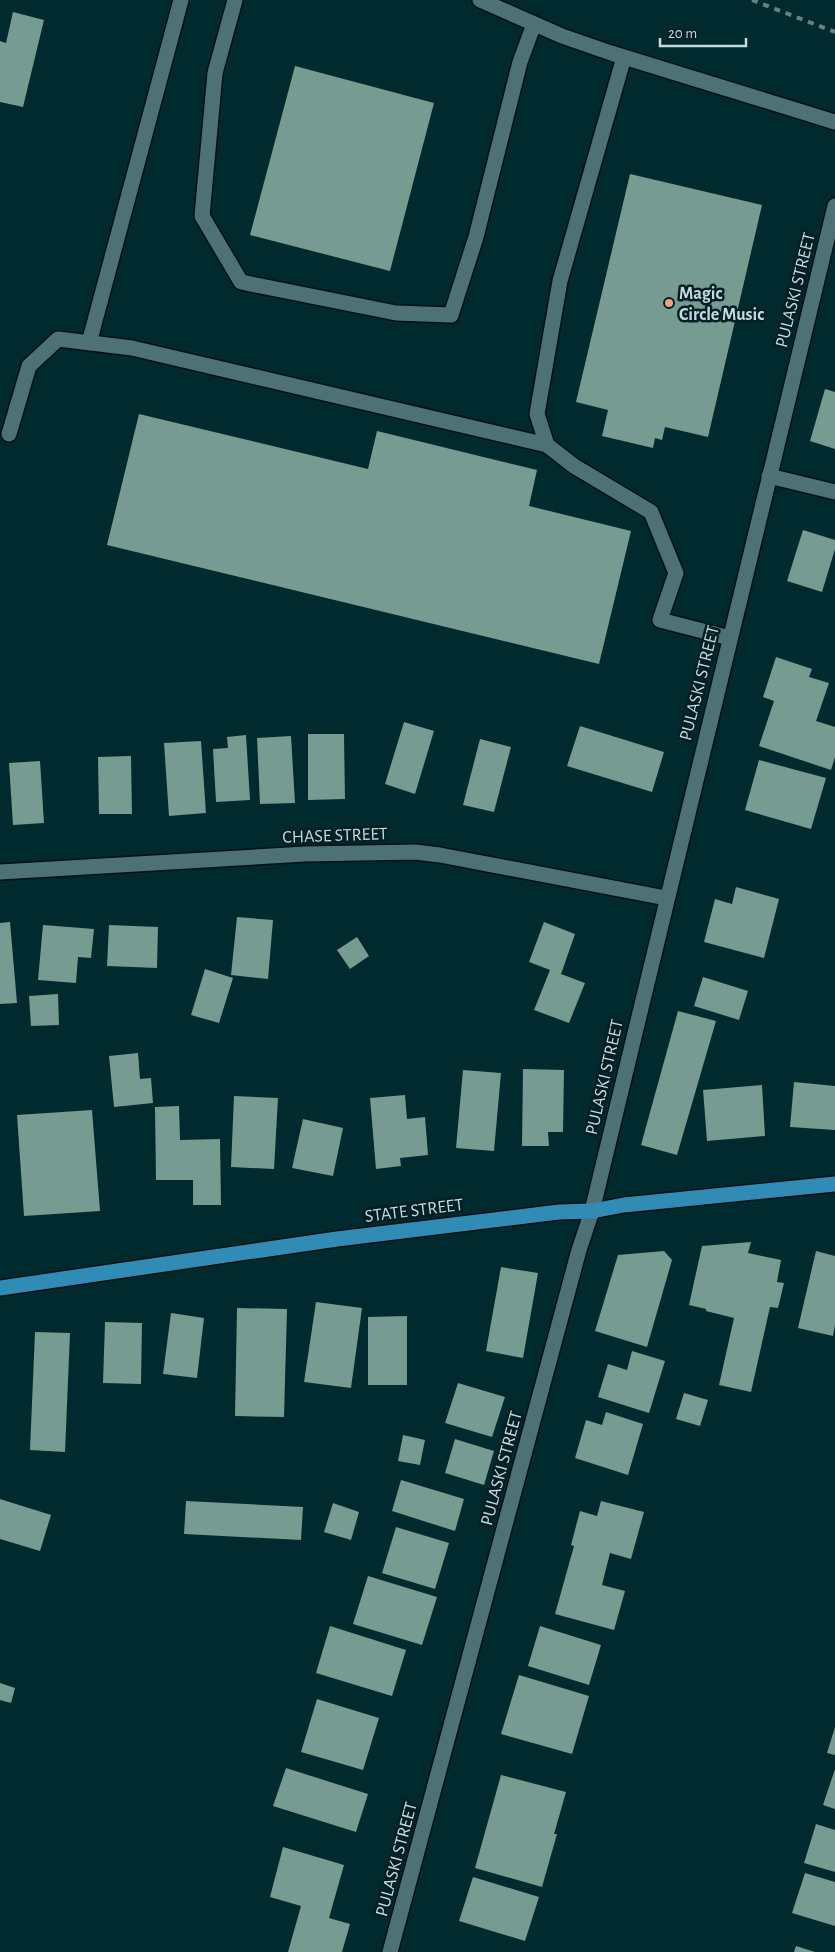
<svg xmlns="http://www.w3.org/2000/svg" width="835" height="1952" viewBox="0 0 835 1952" font-family="'Alegreya Sans',sans-serif">
<rect width="100%" height="100%" fill="#012a2f"/>
<path fill="#769b90" d="M13,12l31,8 -21,87 -23,-5v-61l6,2z
M295,66l139,37 -44,168 -140,-36z
M630,174l132,31 -54,232 -43,-10 -3,13 -7,-2 -2,10 -51,-12 6,-26 -32,-8z
M825,389l10,3v57l-25,-8z
M139,414l229,55 9,-38 160,39 -8,36 102,25 -32,133 -492,-119z
M803,530l32,10v9l-13,43 -35,-11z
M776,657l36,12 -3,8 20,6 -13,38 19,6v30l-4,13 -72,-24 15,-45 -11,-4z
M404,722l30,9 -19,63 -30,-10z
M580,726l84,26 -12,40 -85,-26z
M308,734h36l1,65 -37,1z
M246,735l4,65 -34,2 -3,-53 15,-1 -1,-11z
M291,736l4,67 -35,1 -3,-66z
M480,739l31,8 -17,65 -31,-7z
M201,741l5,72 -37,3 -5,-73z
M131,756l1,58h-33l-1,-57z
M759,760l67,18 -15,51 -66,-19z
M40,761l4,62 -31,2 -4,-62z
M736,887l43,12 -15,59 -60,-16 11,-43 17,5z
M237,917l36,3 -5,59 -37,-4z
M10,922l7,81 -17,1v-81z
M544,922l31,12 -14,40 24,9 -16,40 -35,-13 16,-40 -21,-8z
M43,925l51,4 -3,29 -13,-1 -2,26 -38,-3z
M109,925l49,2 -1,41 -50,-2z
M357,937l12,19 -19,13 -13,-19z
M205,969l28,9 -14,45 -28,-8z
M703,977l45,14 -9,29 -45,-14z
M58,994l1,31 -28,1 -2,-30z
M678,1011l38,10 -39,134 -36,-10z
M138,1053l2,26 11,-1 2,25 -39,4 -5,-51z
M523,1069l41,1 -1,62h-15l1,14h-27z
M463,1070l38,3 -7,78 -38,-3z
M794,1082l41,4v44l-45,-3z
M762,1085l3,51 -58,5 -4,-51z
M405,1095l2,24 18,-2 3,38 -28,3 1,8 -25,3 -6,-71z
M234,1096l44,2 -4,71 -43,-2z
M179,1106l1,34 40,-1 1,66h-28v-25h-37l-1,-73z
M92,1110l8,101 -76,5 -7,-101z
M303,1119l40,9 -10,48 -41,-8z
M751,1242l-3,11 33,7 -4,22 7,1 -6,25 -8,-1 -19,85 -32,-7 15,-67 -28,-7v-2l-17,-4 13,-59z
M664,1251l8,9 -25,87 -52,-16 23,-76z
M816,1251l19,5v69l-2,11 -35,-8z
M501,1267l37,6 -15,85 -37,-7z
M316,1302l46,6 -11,80 -47,-6z
M237,1308l50,1 -3,108 -49,-1z
M171,1313l33,5 -7,60 -34,-4z
M407,1316v69h-39v-68z
M105,1322l37,1 -1,61 -38,-1z
M35,1332l35,1 -5,119 -35,-2z
M632,1351l33,10 -16,52 -51,-16 10,-33 19,6z
M458,1383l47,14 -13,40 -47,-14z
M684,1393l24,7 -8,26 -24,-7z
M606,1412l37,12 -15,51 -53,-17 11,-38 16,5z
M403,1435l22,5 -5,25 -22,-4z
M455,1439l39,12 -10,34 -39,-12z
M401,1480l63,19 -9,32 -63,-20z
M0,1499l51,16 -11,36 -40,-12z
M186,1501l117,6 -2,33 -117,-6z
M601,1501l43,11 -13,47 -21,-6 -8,32 23,6 -11,39 -59,-16 19,-68 -3,-1 9,-34 17,5z
M333,1503l26,9 -8,28 -27,-8z
M396,1527l53,16 -14,46 -53,-16z
M368,1576l69,21 -15,48 -69,-21z
M330,1626l76,24 -14,46 -76,-23z
M540,1626l61,19 -12,40 -61,-19z
M519,1675l70,21 -17,58 -71,-20z
M0,1683l15,5 -4,15 -11,-3z
M317,1699l62,19 -16,52 -62,-18z
M835,1727v28l-8,-2z
M286,1768l82,26 -12,38 -83,-26z
M835,1769v40l-12,-4z
M501,1775l65,17 -12,42h3l-15,53 -67,-19z
M816,1824l19,6v42l-31,-9z
M283,1847l61,18 -15,53 21,6 -8,28h-54l13,-46 -31,-9z
M805,1873l30,9v44l-43,-13z
M473,1877l66,20 -14,44 -66,-20z
M796,1946l19,6h-21z"/>
<g fill="none" stroke-linecap="round" stroke-linejoin="round">
<g stroke="#001013" stroke-width="18">
<path id="minor" d="M235,0l-20,73 -13,143 39,66 155,31 55,2 25,-78 44,-175 14,-38
M480,0l82,36 49,17 224,69
M624,57l-64,224 -23,133 10,31 27,21 77,46 25,61 -16,47 70,18
M89,343l92,-343
M9,434l20,-68 29,-27 74,9 415,97
M769,476l66,16
M0,872l305,-18 110,-2 25,3 226,43
M390,1952l189,-702 13,-39 243,-1005"/>
</g>
<g stroke="#001013" stroke-width="18">
<path id="major" d="M0,1288l337,-49 222,-27 33,-1 32,-6 211,-21"/>
</g>
<use href="#minor" stroke="#4c7278" stroke-width="15"/>
<use href="#major" stroke="#308bb5" stroke-width="15"/>
<path stroke="#668488" stroke-width="4" stroke-dasharray="6 6" stroke-linecap="butt" d="M752,0l83,32"/>
</g>
<circle fill="#f0a279" stroke="#021f23" stroke-width="2" cx="669" cy="303" r="5"/>
<g text-anchor="middle" stroke-width="5" stroke-linejoin="round" paint-order="stroke">
<g font-size="18" fill="#c6dadd" stroke="#021f23">
<text transform="translate(795 290) rotate(-76)" y="6">PULASKI STREET</text>
<text transform="translate(699 683) rotate(-76)" y="6">PULASKI STREET</text>
<text transform="translate(335 835) rotate(-2)" y="6">CHASE STREET</text>
<text transform="translate(604 1077) rotate(-77)" y="6">PULASKI STREET</text>
<text transform="translate(414 1210) rotate(-7)" y="6">STATE STREET</text>
<text transform="translate(501 1468) rotate(-75)" y="6">PULASKI STREET</text>
<text transform="translate(396 1859) rotate(-75)" y="6">PULASKI STREET</text>
</g>
<g font-size="18" font-weight="bold" fill="#c6dadd" stroke="#021f23" text-anchor="start">
<text x="679" y="299">Magic<tspan x="679" dy="21">Circle Music</tspan></text>
</g>
</g>
<path d="M660 38v8h86v-8" fill="none" stroke="#c6dadd" stroke-width="2.5"/>
<text x="668" y="38" font-size="15" fill="#c6dadd" stroke="#021f23" stroke-width="4" paint-order="stroke">20 m</text>
</svg>
